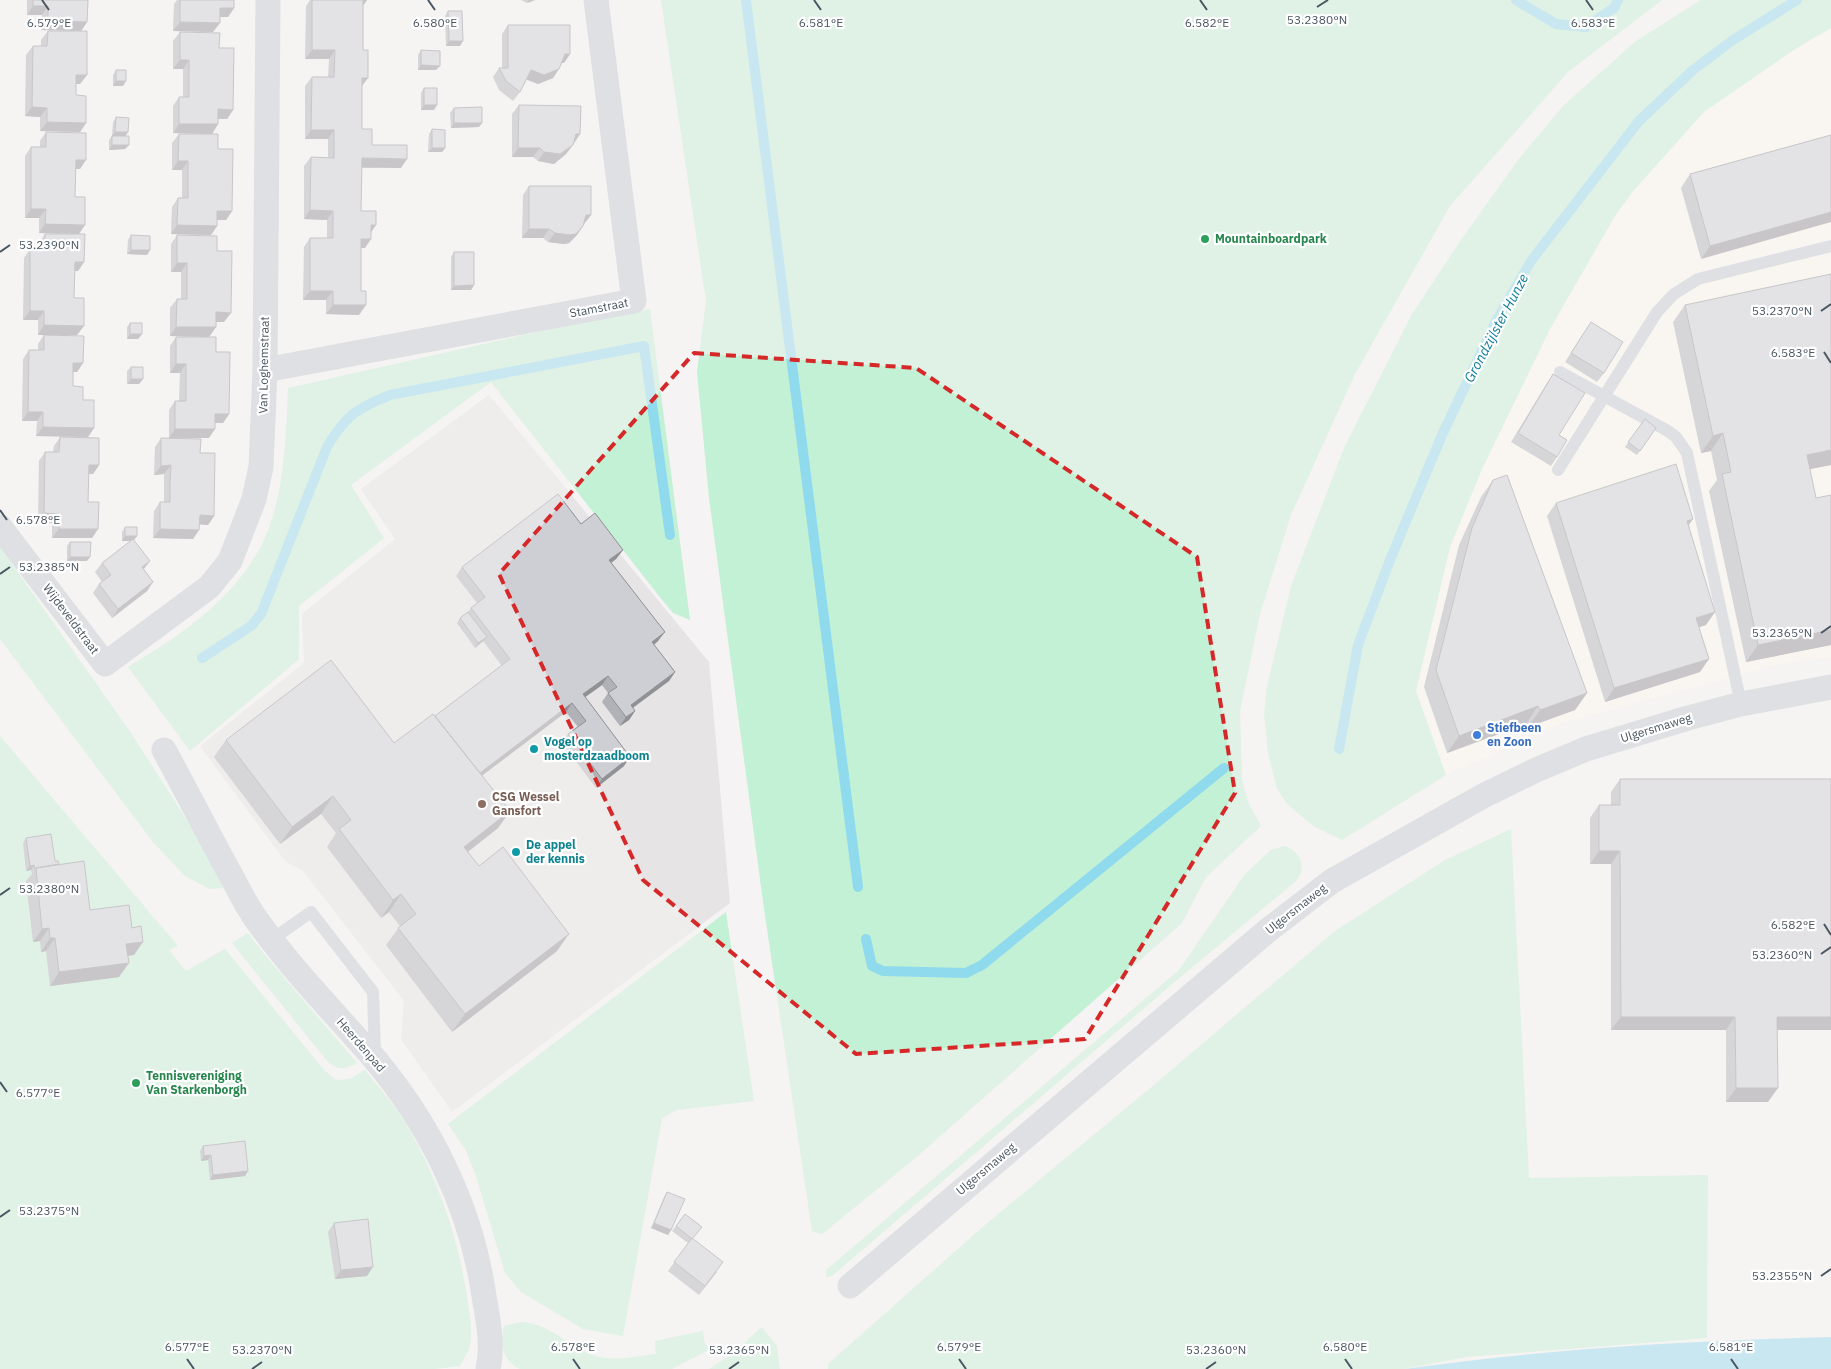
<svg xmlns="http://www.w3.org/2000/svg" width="1831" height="1369" viewBox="0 0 1831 1369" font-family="'IBM Plex Sans',sans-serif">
<rect width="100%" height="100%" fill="#f5f3f3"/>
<path fill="#fdf9ef" d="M1831,28v630l-44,4 -222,60 -119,53 -30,-84 34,-144 32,-78 68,-140 65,-113 18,-25 71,-79 91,-63z"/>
<path fill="#e6e4e5" d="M489,395l220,267 21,241 -278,209 -51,-73 3,-38 -101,-130 -18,-10 -85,-115 104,-83 -2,-49 93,-75 -34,-50z"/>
<path fill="#c3f1d5" d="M661,0h1001l-94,72 -118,134 -95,168 -64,141 -31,99 -20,97 2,69 7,24 12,22 -55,51 -24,46 -270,238 -90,73 -10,-3 -48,-322 -55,-411 -12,-126 9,-71z
M1701,0h130v28l-36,21 -91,63 -71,79 -18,25 -65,113 -68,140 -32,78 -34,144 30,84 -104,65 -29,-14 -25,-21 -11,-16 -9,-36 -4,-39 3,-28 24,-100 53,-138 68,-134 49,-74 57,-80 46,-55 72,-64z
M650,309l40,311 -17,-7 -14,-17 -168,-214 -140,103 33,53 -85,68v53l-109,92 -62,-84c56,-33 117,-75 141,-139 16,-44 17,-94 19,-140l258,-58z
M0,547l133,189 78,122 12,30 -13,1 -25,-13 -32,-34 -153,-203z
M0,736l178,210 -9,4 17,21 39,-22 99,121 12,10 14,-1 15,-9c14,17 29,35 41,54 33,56 53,116 62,179 2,15 5,31 1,46 -2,5 -6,11 -9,17l-26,3h-434z
M1511,829l18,349 179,-3 -1,163 -241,19 -62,12h-576v-5l158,-140 162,-134 187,-159 110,-71z
M1285,846c17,7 22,21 11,35l-113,94 -351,301 -6,1v-7l353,-300 66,-96 26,-24z
M726,912l28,189 -77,9 -15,8 -39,218 -40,-7 -62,-37 -16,-19 -30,-100 -10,-24 -17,-25z
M248,933l16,21 93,109c-12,6 -18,8 -29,-1l-96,-119z
M521,1322c27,1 45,22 69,32 21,9 45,2 66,0l-1,-13 48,-10 1,10 5,9 -37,19h-152c-17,-7 -21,-26 -16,-43z
M762,1327l15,19 3,23h-71l23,-15z"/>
<path fill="#90daee" d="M1831,1337v32h-426c141,-20 284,-28 426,-32z"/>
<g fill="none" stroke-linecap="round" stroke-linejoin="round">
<path stroke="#90daee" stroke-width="10" d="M746,0l112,887
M1516,0l40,24 30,3 28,-19 4,-8
M202,658l49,-32 10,-12 66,-167c18,-31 30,-39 63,-52l254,-49 26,189
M1339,749l19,-104 32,-85 52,-125 53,-112 36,-62 108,-140 54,-51 40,-30 64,-40
M866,939l6,27 11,5 83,2 16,-8 242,-197"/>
<path stroke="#c1cad2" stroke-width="12" d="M1560,372l108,59 8,6 11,16 54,251
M1558,470l99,-158 17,-18 24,-15 133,-33
M271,940l40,-28 62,80 2,64"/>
<path stroke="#c1cad2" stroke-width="25" d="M265,370l369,-69 -38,-301
M0,527l105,137 104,-77 21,-26 24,-62 7,-32 4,-97 3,-370
M164,750c22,40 42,80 64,120 9,16 17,34 28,49 35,50 78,93 117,138 56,66 97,148 110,233 4,25 11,54 5,79
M850,1286l417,-355 65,-50 151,-85 53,-26 50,-21 102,-31 53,-14 90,-17"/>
</g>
<path fill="#b0b2b7" d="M27,0h61l-1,22 -6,9 -40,-1 1,-15h-15z
M177,0h57v8l-6,9h-8l-7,15 -40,-1 1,-27z
M310,0h57l-4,6v44l5,28 -6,7v44l10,16 29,23h-40v43l10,21 -6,16h-4l-2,67 -33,-1v-14h-23l1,-53 6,-9h17v-18l-23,-1v-53l7,-9 17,1v-19h-23v-53l7,-9h16l1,-18h-24l1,-53z
M521,0h14l-8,3z
M448,11l12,35h-14l-1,-30z
M508,25l62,29 -6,9h-2l-9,15 -15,6 -12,-5 -6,13 -7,9 -14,-11 -6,-13 6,-9h3v-34z
M48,31l32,53h-4v11l10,28 -6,9 -40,-1v-14l-15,-1 1,-61 7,-9h8v-6z
M180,32l39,16 14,62 -6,9h-9v5l-6,10 -39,-1v-27l6,-9h4v-28h-10v-28z
M421,50l15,20h-18v-15z
M116,70l7,16h-10v-11z
M424,88l10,22h-13v-17z
M519,105l61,29 -6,9h-1l-7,11 -12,10 -16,-3 -5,-4h-21v-43z
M454,108l25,19 -28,1 -1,-15z
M116,117l10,19 3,9 -4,4 -16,1v-10l3,-4 1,-14z
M432,129l13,19 -3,4h-14l1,-18z
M46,132l34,37h-4l-1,28 4,37 -40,-1v-15h-14v-62l6,-9h9v-6z
M179,134l39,15 14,62 -6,9h-9v6l-6,9 -40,-1 1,-27 6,-9h4v-28h-10v-27z
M1831,135l-130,124 -20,-71 9,-14z
M529,186l62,29 -7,9 -7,11 -8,8 -5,1 -16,-2 -5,-4h-21l1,-43z
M45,234l39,28 -6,9h-4v27l3,37h-39v-15h-15l1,-62 6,-9h9v-6z
M131,235l19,15 -3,5 -20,-1 1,-14z
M177,235l40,16 7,71h-8v5l-7,10 -39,-1v-28l7,-9h4v-27h-10v-28z
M454,252l20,33 -3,5h-20v-33z
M1685,305l146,160 -21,4 21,176 -85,17 -37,-171 8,-11 -6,-29 -10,2 -28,-131z
M1591,322l13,51 -7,9 -32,-20z
M130,323l12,11 -4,5h-11v-12z
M44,335l39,28 -6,9h-4v14l10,14 11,28 -6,9 -52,-1 1,-15h-15l1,-62 6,-9h9v-6z
M176,337l40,15 13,62 -6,9h-8l-6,15h-38l29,15 14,63 -6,9 -9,-1 -6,15 -40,-1 1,-27 6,-9h4v-28l-10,1 1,-28 6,-9h8v-28l6,-9h4l1,-28h-10v-27z
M131,367l12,12 -4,5h-12v-13z
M1553,374l6,61 -2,22 -6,9 -40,-24 36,-59z
M1645,419l11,9 -19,27 -12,-8z
M60,437l39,28 -6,9h-4l-1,28 10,27 -6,9h-40v-15l-14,-1 1,-61 6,-9h8l1,-6z
M1493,480l94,213 -12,17 -47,17 -2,-3 -79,29 -23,-66 35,-142 22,-48z
M1556,503l133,22 17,100 -7,2 1,45 -95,30 -58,-186z
M581,524l42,26 -7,9 -5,4 47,78 -4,4 21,27 -6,9 -36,27 2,3 -6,9 -9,6 -18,-24 6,-9 -6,-8 -17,12 39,69 -28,22 -34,-45 6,-9 10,-7 -12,-15 -84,63 28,36 -12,17 -30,24 11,14 78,85 -105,81 -66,-87 14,-19 -11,-14 -8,6 -54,-71 9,-14 -15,-19 -41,30 -66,-87 12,-17 168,3 41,-27 67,-50 -19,-25 -8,7 -18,-25 3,-5 8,-6 3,-4 6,-5 -21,-27 6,-9z
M125,527l12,9 -3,4 10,29 9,13 -6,9 -35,27 -19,-25 6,-9 3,-2 -7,-10 7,-9 29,-22h-9v-9z
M70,542l17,19h-20v-15z
M1620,779l157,251 -9,72h-42v-72h-115v-166h-21v-46l9,-13h12v-13z
M26,838l33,26 31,46 44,45 -7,1 -8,21 -69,9 -4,-35 -5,1 -1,-11 -7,1 -7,-61 6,-7 -1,-4 -5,1 -3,-28z
M203,1146l45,25 -3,5 -35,4 -2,-20 -7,1 -1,-10z
M667,1192l4,38 -3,5 -17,-7 13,-31z
M685,1214l8,25 24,33 -18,23 -31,-24 20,-28 -16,-12z
M334,1223l33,53 -32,3 -7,-47z"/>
<path fill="#909195" d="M361,0h6l-5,7z
M529,0h6l-8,3z
M33,6h15l-6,9h-15z
M220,8h14l-6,9h-15z
M48,21l39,1 -6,9 -40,-1z
M180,22l40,1 -7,9 -40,-1z
M449,41h14l-3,5h-14z
M312,50h23l-6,9h-24z
M565,54h5l-6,9h-5z
M180,60h9l-6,9h-10z
M421,65l19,1 -4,4h-18z
M559,69l-6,9 -15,6 -13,-5 6,-9z
M76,75h11l-7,9h-10z
M362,78h6l-7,9z
M116,81h10l-3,5h-10z
M424,105h13l-3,5h-13z
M32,107l15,1 -7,9 -15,-1z
M218,109l15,1 -6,9 -15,-1z
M47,122l39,1 -6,9 -40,-1z
M454,123h28l-3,4 -28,1z
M179,124h39l-6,10 -39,-1z
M311,130h23l-6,9h-23z
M115,132h13l-3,5 -13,-1z
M576,134h4l-6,9h-5z
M112,145h17l-4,4 -16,1z
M573,145l-7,9 -12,10 -16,-3 6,-9z
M432,148h13l-3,4h-14z
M518,148h22l-7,9h-21z
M362,158l45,1 -6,9 -46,-1z
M76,160h10l-6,9h-11z
M178,161h10l-6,9h-10z
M31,209h15l-7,9h-14z
M310,210l23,1 -6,9 -23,-1z
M217,211h15l-6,9h-15z
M1831,212v10l-130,37 9,-13z
M586,215h5l-7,9h-4z
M45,224l40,1 -6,9 -40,-1z
M177,225l40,1 -6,9 -40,-1z
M371,225h5l-6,9z
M583,226l-6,9 -8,8 -5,1 -16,-2 7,-9z
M529,229h20l-6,9h-21z
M361,239h10l-6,9h-10z
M131,250h19l-3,5 -20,-1z
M75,262h9l-6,9h-10z
M177,263h10l-6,9h-10z
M474,285l-3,5h-20l3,-4z
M310,291h23l-7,9h-23z
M333,305h33l-7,10 -33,-1z
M30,311h14l-6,9h-15z
M216,312l15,1 -7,9h-14z
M44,325l40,1 -7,9h-39z
M176,327h40l-7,10 -39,-1z
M130,334h12l-4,5h-11z
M73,363h10l-6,9h-10z
M176,364h10l-6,9h-10z
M131,379h12l-4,5h-12z
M28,412h15l-6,9h-15z
M215,414h14l-6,9h-14z
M43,427l51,1 -6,9 -52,-1z
M175,429h40l-6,9h-40z
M1723,433l-12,18 -10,2 12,-17z
M1831,450v15l-36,7 12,-17z
M89,465h10l-6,9h-10z
M171,465l-7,9 -10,1 7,-9z
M44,513l15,1 -7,9 -14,-1z
M200,515l14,1 -6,9 -15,-1z
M1693,519l-9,13 3,-11z
M59,529h39l-6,9h-40z
M160,529l39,1 -6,9 -40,-1z
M125,536h12l-4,5h-11z
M623,550l-7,9 -14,11 7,-10z
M70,557h20l-3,4h-20z
M150,561l-7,9 -1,-3z
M153,582l-6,9 -35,27 6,-9z
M1715,612l-9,13 -19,6 9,-13z
M1831,630v15l-85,17 12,-17z
M665,632l-7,9 -12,10 6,-9z
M487,637l-4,4 -8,7 3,-5z
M1709,659l-9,13 -95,30 9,-14z
M675,672l-6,9 -45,33 7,-9z
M608,676l-6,9 -25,18 6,-9z
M1587,693l-12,17 -47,17 12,-17z
M572,703l-6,9 -99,75 6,-9z
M1538,706l-12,18 -79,29 12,-17z
M635,711l-6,9 -9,6 6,-9z
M630,757l-6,9 -28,22 6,-9z
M333,796l-12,18 -41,30 12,-17z
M510,811l-12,17 -46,36 12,-17z
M1599,851h21l-9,13h-21z
M34,865l-3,5 -5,1 4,-5z
M401,894l-12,18 -8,6 12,-18z
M49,928l-9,13 -7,1 9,-13z
M569,934l-12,17 -105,81 13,-18z
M50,938h5l-9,13 -5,1z
M143,942l-9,13 -17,2 9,-13z
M129,963l-10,14 -69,9 9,-14z
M1621,1017h114l-9,13h-115z
M1777,1017h54v13h-63z
M1736,1088h42l-10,14h-42z
M211,1155l-3,5 -7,1 3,-5z
M248,1171l-3,5 -35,4 3,-5z
M654,1223l17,7 -3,5 -17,-7z
M373,1267l-6,9 -32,3 6,-9z"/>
<path fill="#cdcfd5" stroke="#909195" d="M33,0h55l-1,22 -39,-1v-15h-15z
M180,0h54v8h-14v15l-40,-1z
M312,0h51v50h5v28h-6v51h10v16h35v14l-45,-1 -1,53h15v14h-5v14h-10v52h5v14h-33v-14h-23v-53h23v-27l-23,-1 1,-53 23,1v-28h-23l1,-53h22l1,-27h-23z
M448,11h14l1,30h-14z
M508,25h62v29h-5l-6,15 -15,6 -13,-5 -11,22 -14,-11 -7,-13h9z
M48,31h39v44h-11v20l10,1v27l-39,-1v-14l-15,-1 1,-61h14z
M180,32l40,1 -1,15h15l-1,62 -15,-1v15h-39v-27h10v-37h-9z
M421,50l19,1v15l-19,-1z
M116,70h10v11h-10z
M424,88h13v17h-13z
M519,105l62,1 -1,28h-4l-3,11 -13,9 -16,-2 -4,-4h-22z
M482,107v16h-28v-15z
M116,117l13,1 -1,14h-13z
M432,129l13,1v18h-13z
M46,132l40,1v27h-10l-1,37h10v28l-40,-1 1,-15h-15v-62h15z
M179,134h39v15h15l-1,62h-15v15l-40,-1 1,-27h10v-37h-10z
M1831,135v77l-121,34 -20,-72z
M112,136h17v9h-17z
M529,186h62v29h-5l-3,11 -7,8 -6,1 -15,-2 -6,-4h-20z
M45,234h40l-1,28h-9l-1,36h10v28l-40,-1v-14h-14v-62h15z
M131,235l19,1v14h-19z
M177,235l40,1v15h15l-1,62 -15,-1v15h-40l1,-28h10v-36h-10z
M454,252h20v33l-20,1z
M1831,274v176l-24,5 9,43 15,-3v135l-73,15 -36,-171 9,-2 -8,-39 -10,3 -28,-131z
M1591,322l32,20 -19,31 -33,-20z
M130,323h12v11h-12z
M44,335l40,1 -1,27h-10v23l10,1v13h11v28l-51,-1v-15h-15l1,-62h15z
M176,337h40v15h14l-1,62h-14v15h-40v-28h11v-37h-10z
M131,367h12v12h-12z
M1553,374l32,19 -26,42 8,5 -10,17 -39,-24z
M1645,419l11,9 -16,23 -12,-9z
M60,437l39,1v27h-10l-1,37h11l-1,27h-39v-15l-15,-1 1,-61h14z
M161,438l40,1 -1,14h15l-1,63 -14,-1 -1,15 -39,-1v-27h10v-18l1,-19 -10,1z
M1676,464l17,55 -6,2 28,91 -19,6 13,41 -95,29 -58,-185z
M1507,475l80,218 -47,17 -2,-4 -79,30 -23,-66 36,-142 21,-48z
M558,494l23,30 14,-11 28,37 -14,10 56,72 -13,10 23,30 -44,33 4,6 -9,6 -18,-24 9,-6 -9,-11 -25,18 47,63 -28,22 -34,-45 18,-13 -14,-18 -92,70 -45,-57 75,-57 -39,-51 14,-11 -23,-30z
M125,527h12v9h-12z
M133,539l17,22 -8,6 11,15 -35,27 -19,-25 12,-9 -9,-12z
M70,542h21l-1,15h-20z
M468,612l19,25 -9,6 -18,-25z
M331,660l63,83 39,-29 77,97 -46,36 15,19 24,-19 66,87 -104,80 -67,-86 18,-14 -15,-20 -8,6 -54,-71 12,-9 -18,-24 -41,31 -66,-87z
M1620,779h211v238h-54l1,71h-42l-1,-71h-114l-1,-166h-21v-46h21z
M51,834l4,27h3l1,3 -23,4 -1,1 -1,-4 -4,1 -4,-28z
M84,861l6,49 39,-5 3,23 9,-2 2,16 -17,2 3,19 -70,9 -4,-34h-5l-1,-10 -7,1 -6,-61z
M245,1141l3,30 -35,4 -2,-20 -7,1 -1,-10z
M667,1192l18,7 -14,31 -17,-7z
M685,1214l17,13 -10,12 -16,-13z
M368,1219l5,48 -32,3 -7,-47z
M692,1238l31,24 -18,24 -31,-24z"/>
<path d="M0 0H1831V1369H0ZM694,353l222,15 281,189 38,236 -150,246 -229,15 -213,-174 -144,-306z" fill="#f5f3f3" fill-opacity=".55" fill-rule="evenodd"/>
<path fill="none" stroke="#d62828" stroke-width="4" stroke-dasharray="10 6" stroke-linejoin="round" d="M694,353l222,15 281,189 38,236 -150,246 -229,15 -213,-174 -144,-306z"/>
<path fill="none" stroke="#4a5661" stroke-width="2" d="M42,0l7,10M428,0l7,10M814,0l7,10M1200,0l7,10M1586,0l7,10M1317,7l11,-7M0,252l10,-7M1821,311l10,-7M1824,352l7,11M0,510l7,10M0,574l10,-7M1821,633l10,-7M0,895l10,-7M1824,924l7,11M1821,954l10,-7M0,1082l7,10M0,1217l10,-7M1821,1276l10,-7M187,1359l7,10M573,1359l7,10M959,1359l7,10M1345,1359l7,10M1731,1359l7,10M252,1369l10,-7M729,1369l10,-7M1206,1369l10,-7"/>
<g fill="#2e9e5b" stroke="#fff" stroke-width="2">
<circle cx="1205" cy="239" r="5"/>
<circle cx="136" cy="1083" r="5"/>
</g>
<circle fill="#3f7fe0" stroke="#fff" stroke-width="2" cx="1477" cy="735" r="5"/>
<g fill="#0f9aa8" stroke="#fff" stroke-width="2">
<circle cx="534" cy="749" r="5"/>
<circle cx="516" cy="852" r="5"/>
</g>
<circle fill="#8d6e63" stroke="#fff" stroke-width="2" cx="482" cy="804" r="5"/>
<g text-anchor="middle" stroke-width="4.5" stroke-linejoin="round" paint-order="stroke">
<g font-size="12" font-weight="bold" fill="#27864d" stroke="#fff" text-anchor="start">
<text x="1215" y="243">Mountainboardpark</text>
<text x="146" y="1080">Tennisvereniging<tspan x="146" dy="14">Van Starkenborgh</tspan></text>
</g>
<g font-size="12" fill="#4a5661" stroke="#fff">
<text transform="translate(599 308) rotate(-11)" y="4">Stamstraat</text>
<text transform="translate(264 365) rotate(-89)" y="4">Van Loghemstraat</text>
<text transform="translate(71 619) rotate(53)" y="4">Wijdeveldstraat</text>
<text transform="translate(1656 728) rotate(-17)" y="4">Ulgersmaweg</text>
<text transform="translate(1296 909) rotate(-38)" y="4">Ulgersmaweg</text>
<text transform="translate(361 1045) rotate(49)" y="4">Heerdenpad</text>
<text transform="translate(986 1169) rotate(-40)" y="4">Ulgersmaweg</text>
</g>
<g font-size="12" font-weight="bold" fill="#366cbe" stroke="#fff" text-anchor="start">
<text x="1487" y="732">Stiefbeen<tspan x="1487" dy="14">en Zoon</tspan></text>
</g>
<g font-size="12" font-weight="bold" fill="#0d838f" stroke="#fff" text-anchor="start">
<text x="544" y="746">Vogel op<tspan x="544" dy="14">mosterdzaadboom</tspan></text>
<text x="526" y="849">De appel<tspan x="526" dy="14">der kennis</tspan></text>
</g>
<g font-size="12" font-weight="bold" fill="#785e54" stroke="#fff" text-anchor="start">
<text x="492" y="801">CSG Wessel<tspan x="492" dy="14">Gansfort</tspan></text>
</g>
<g font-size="14" font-style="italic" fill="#0c7c9b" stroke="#fff">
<text transform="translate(1496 328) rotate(-62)" y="5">Grondzijlster Hunze</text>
</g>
</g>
<g font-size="12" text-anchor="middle" fill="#4a5661" stroke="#fff" stroke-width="4.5" stroke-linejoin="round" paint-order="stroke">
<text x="1317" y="24">53.2380°N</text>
<text x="49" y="27">6.579°E</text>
<text x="435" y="27">6.580°E</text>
<text x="821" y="27">6.581°E</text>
<text x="1207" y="27">6.582°E</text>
<text x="1593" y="27">6.583°E</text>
<text x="49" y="249">53.2390°N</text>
<text x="1782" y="315">53.2370°N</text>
<text x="1793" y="357">6.583°E</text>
<text x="38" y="524">6.578°E</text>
<text x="49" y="571">53.2385°N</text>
<text x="1782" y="637">53.2365°N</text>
<text x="49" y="893">53.2380°N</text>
<text x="1793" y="929">6.582°E</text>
<text x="1782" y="959">53.2360°N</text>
<text x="38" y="1097">6.577°E</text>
<text x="49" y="1215">53.2375°N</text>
<text x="1782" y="1280">53.2355°N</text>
<text x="187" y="1351">6.577°E</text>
<text x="573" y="1351">6.578°E</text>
<text x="959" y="1351">6.579°E</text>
<text x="1345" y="1351">6.580°E</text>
<text x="1731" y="1351">6.581°E</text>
<text x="262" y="1354">53.2370°N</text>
<text x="739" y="1354">53.2365°N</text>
<text x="1216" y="1354">53.2360°N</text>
</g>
</svg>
